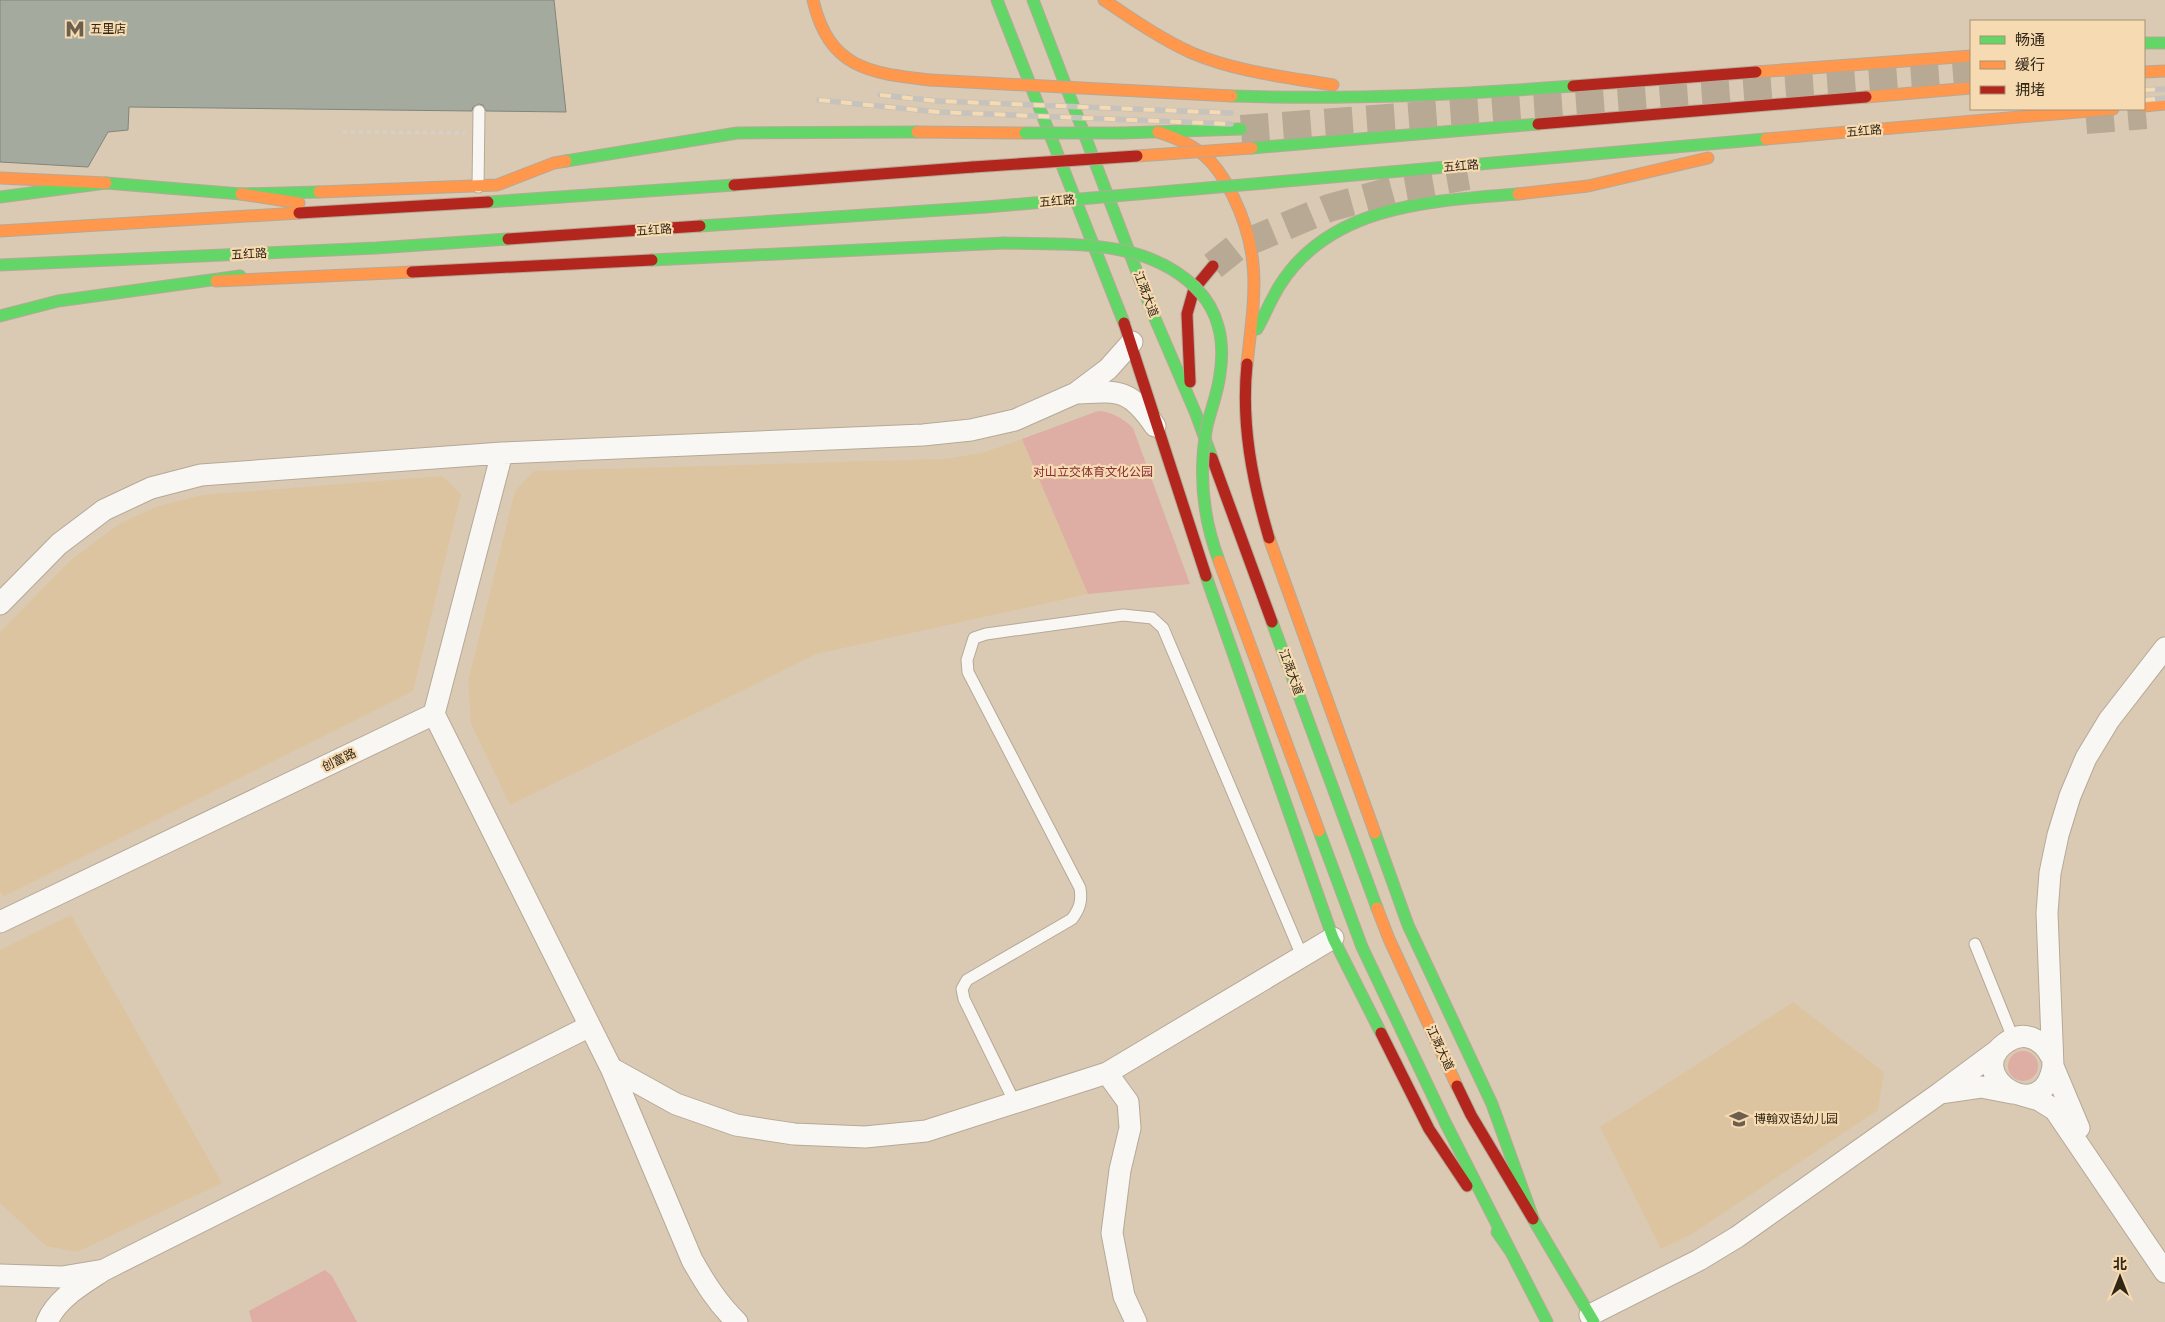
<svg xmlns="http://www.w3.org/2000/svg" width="2165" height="1322" viewBox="0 0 2165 1322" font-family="'Public Sans','Noto Sans SC',sans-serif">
<rect width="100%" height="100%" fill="#dacab3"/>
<path fill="#ddc4a0" d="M1022,439l66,155 -272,60 -306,151 -39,-81 -3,-42 47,-191 19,-20 410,-12 38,-6z
M442,476l19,18 -48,197 -410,206 -3,-6v-259l71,-72 48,-36 39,-18 45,-11z
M71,915l151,268 -145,69 -31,-6 -46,-43v-253z
M1793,1002l91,70 -6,38 -186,124 -31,15 -61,-122z"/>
<path fill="#deada4" d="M1098,411c15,1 24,7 35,17l57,156 -102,10 -66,-155z
M2008 1066a15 15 0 1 1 30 0a15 15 0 1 1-30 0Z
M325,1270l7,6 25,46h-105l-3,-11z"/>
<path fill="#a5aa9f" stroke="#80857b" d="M0,0h554l12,112 -80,-1 -3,-6 -4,-1 -6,3 -1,4 -343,-4 -1,23 -20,2 -20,35 -88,-5z"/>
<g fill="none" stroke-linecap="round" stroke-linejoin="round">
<path stroke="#b8a994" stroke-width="28" stroke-dasharray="28 14" stroke-linecap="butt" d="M2086,120l60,-5
M1241,129l730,-55
M1213,266l25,-20 91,-38 76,-21 63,-11"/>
<g stroke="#b5a997" stroke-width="13">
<path id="lane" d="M478,187l1,-76
M1975,944l38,94
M1015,1103l-51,-104 -2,-10 5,-9 105,-61c8,-11 10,-18 8,-31l-112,-216 -1,-12 7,-22 12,-4 137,-19 29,3 11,10 139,328"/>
</g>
<g stroke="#b5a997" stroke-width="23">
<path id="street" d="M1132,342l-24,27 -32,24c43,-2 53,-5 79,33
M0,604l59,-60 45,-34 47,-22 50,-13 301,-22 421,-18 48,-5 44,-10 61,-27
M434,714l177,354 81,192c13,23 26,44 45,62
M0,922l434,-208 68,-261
M1998,1050l-58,43 41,-6 31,6
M2051,1056c-9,-17 -27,-26 -44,-14 -47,31 36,88 46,24l-6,-153 3,-40 8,-38 12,-39 16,-38 23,-38 56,-72
M2053,1066l26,62
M611,1068l65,36 60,21 58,9 71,3 61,-6 181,-58 226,-135
M1107,1073l21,29 2,26 -10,42 -8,63 12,63 12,26
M2021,1095l18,5 16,10 110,162
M104,1270l486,-244
M0,1275l62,2 42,-7c-21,14 -47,28 -57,52
M1590,1315l109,-55 38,-23 203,-144"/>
</g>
<g stroke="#b5a997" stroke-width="13">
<path id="fast" d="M997,0l127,323
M1033,0l120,314 43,100 16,44
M2144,43h21
M1232,96c116,4 225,-1 341,-10
M1122,133l119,-4
M1252,148l286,-24
M566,161l171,-28 180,-1
M1265,183l501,-44
M0,197l106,-14 135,11 78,-2
M488,202l246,-17
M700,226l286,-19
M652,260l352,-17
M0,265l376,-17 132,-9
M0,316l58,-15 182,-25
M1257,329c8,-14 14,-30 23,-44 51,-81 153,-84 238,-91
M1206,576l127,362 48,95
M1272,622l105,286
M1375,833l33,92 84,179 41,114
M1446,1124l65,128
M1533,1219l61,103
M1497,1232l14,20 36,70"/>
</g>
<g stroke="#b5a997" stroke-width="13">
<path id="slow" d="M813,0c16,68 55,73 117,80
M1104,0c28,19 57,39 88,53 45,19 94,24 141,32
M1756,72l215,-16
M2144,72l21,-1
M1866,97l105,-9
M2144,106l21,-2
M917,132l108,1
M1158,132c40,13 57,27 75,64 30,61 21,103 14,168
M1766,139l347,-30
M0,178l106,5
M319,192l178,-7 57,-22 12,-2
M241,194l58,9
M1518,194l70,-8 120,-28
M0,231l299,-18
M216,281l196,-9
M1269,538l106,295
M1377,908l12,31 68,147"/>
</g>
<g stroke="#b5a997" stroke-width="13">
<path id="jam" d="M1573,86l183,-14
M1538,124l328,-27
M734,185l239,-18
M299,213l189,-11
M508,239l192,-13
M412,272l240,-12
M1124,323l82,253
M1247,364c-6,60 5,116 22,174
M1190,382l-3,-68 7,-25 19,-23
M1212,458l60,164
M1381,1033l48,96 38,57
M1457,1086l14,29 62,104"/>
</g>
<path stroke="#d5d0c9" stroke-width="3" stroke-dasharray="4 4" stroke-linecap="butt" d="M343,132l122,1"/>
<use href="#lane" stroke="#f9f7f4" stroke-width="11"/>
<use href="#street" stroke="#f9f7f4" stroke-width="21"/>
<use href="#fast" stroke="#63d668" stroke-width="11"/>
<use href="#slow" stroke="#ff974d" stroke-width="11"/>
<use href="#jam" stroke="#b3261e" stroke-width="11"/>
<g stroke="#c6c2bc" stroke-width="5.5">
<path id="rail" d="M2144,90l21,-1
M880,95l58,6 293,12
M819,100l119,12 293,12
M2144,100l21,-2"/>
</g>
<use href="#rail" stroke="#f6dab1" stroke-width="4" stroke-dasharray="11" stroke-linecap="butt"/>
<g stroke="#b5a997" stroke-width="13" stroke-linecap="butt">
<path id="fast-bridge" d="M1025,133h97
M986,207l279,-24
M1004,243c65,2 140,-5 191,44 24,23 30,55 25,87 -2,18 -9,35 -13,52 -9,46 -4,92 12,135
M1319,831l43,116 84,177"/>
</g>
<g stroke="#b5a997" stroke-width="13" stroke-linecap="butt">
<path id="slow-bridge" d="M930,80l302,16
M1137,156l115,-8
M1219,561l100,270"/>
</g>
<g stroke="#b5a997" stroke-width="13" stroke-linecap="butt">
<path id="jam-bridge" d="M973,167l164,-11"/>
</g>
<use href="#fast-bridge" stroke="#63d668" stroke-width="11"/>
<use href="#slow-bridge" stroke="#ff974d" stroke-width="11"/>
<use href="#jam-bridge" stroke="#b3261e" stroke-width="11"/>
</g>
<defs>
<g id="metro-bare" transform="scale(1.5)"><path d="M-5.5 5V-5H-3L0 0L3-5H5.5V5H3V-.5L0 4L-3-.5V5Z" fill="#6c5f4d" stroke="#f6dab1" stroke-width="2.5" paint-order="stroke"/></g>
<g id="school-bare" transform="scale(1.5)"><path d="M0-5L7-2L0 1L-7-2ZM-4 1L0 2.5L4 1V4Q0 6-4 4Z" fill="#6c5f4d" stroke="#f6dab1" stroke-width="2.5" paint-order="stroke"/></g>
</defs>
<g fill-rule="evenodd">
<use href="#metro-bare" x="75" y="29"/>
<use href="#school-bare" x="1739" y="1119"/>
</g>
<g text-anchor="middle" stroke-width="4.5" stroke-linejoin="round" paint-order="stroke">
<g font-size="12" fill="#302616" stroke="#f6dab1" text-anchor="start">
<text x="90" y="33">五里店</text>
<text x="1754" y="1123">博翰双语幼儿园</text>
</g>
<g font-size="12" fill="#302616" stroke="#f6dab1">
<text transform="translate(1864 131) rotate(-5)" y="4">五红路</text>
<text transform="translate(1461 166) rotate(-5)" y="4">五红路</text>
<text transform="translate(1057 201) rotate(-5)" y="4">五红路</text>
<text transform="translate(654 230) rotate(-4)" y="4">五红路</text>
<text transform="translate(249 254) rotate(-3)" y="4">五红路</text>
<text transform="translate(1146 294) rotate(69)" y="4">江溉大道</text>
<text transform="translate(1291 672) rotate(70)" y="4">江溉大道</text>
<text transform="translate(339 760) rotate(-26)" y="4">创富路</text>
<text transform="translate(1440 1048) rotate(65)" y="4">江溉大道</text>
</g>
<g font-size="12" fill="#872c37" stroke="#f6dab1">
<text x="1093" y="476">对山立交体育文化公园</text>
</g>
</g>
<rect x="1970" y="20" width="175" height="90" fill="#f6dab1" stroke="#a79273"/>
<rect x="1980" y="36" width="25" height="8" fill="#63d668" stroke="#a79273"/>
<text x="2015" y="45" font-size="15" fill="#302616">畅通</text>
<rect x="1980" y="61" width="25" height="8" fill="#ff974d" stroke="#a79273"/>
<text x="2015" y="70" font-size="15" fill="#302616">缓行</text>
<rect x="1980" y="86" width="25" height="8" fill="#b3261e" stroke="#a79273"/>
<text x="2015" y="95" font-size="15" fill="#302616">拥堵</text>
<g transform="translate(2120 1277)" stroke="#f6dab1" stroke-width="4" paint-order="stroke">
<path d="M0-4L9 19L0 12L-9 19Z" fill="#302616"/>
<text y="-8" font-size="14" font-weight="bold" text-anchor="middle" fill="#302616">北</text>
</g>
</svg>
